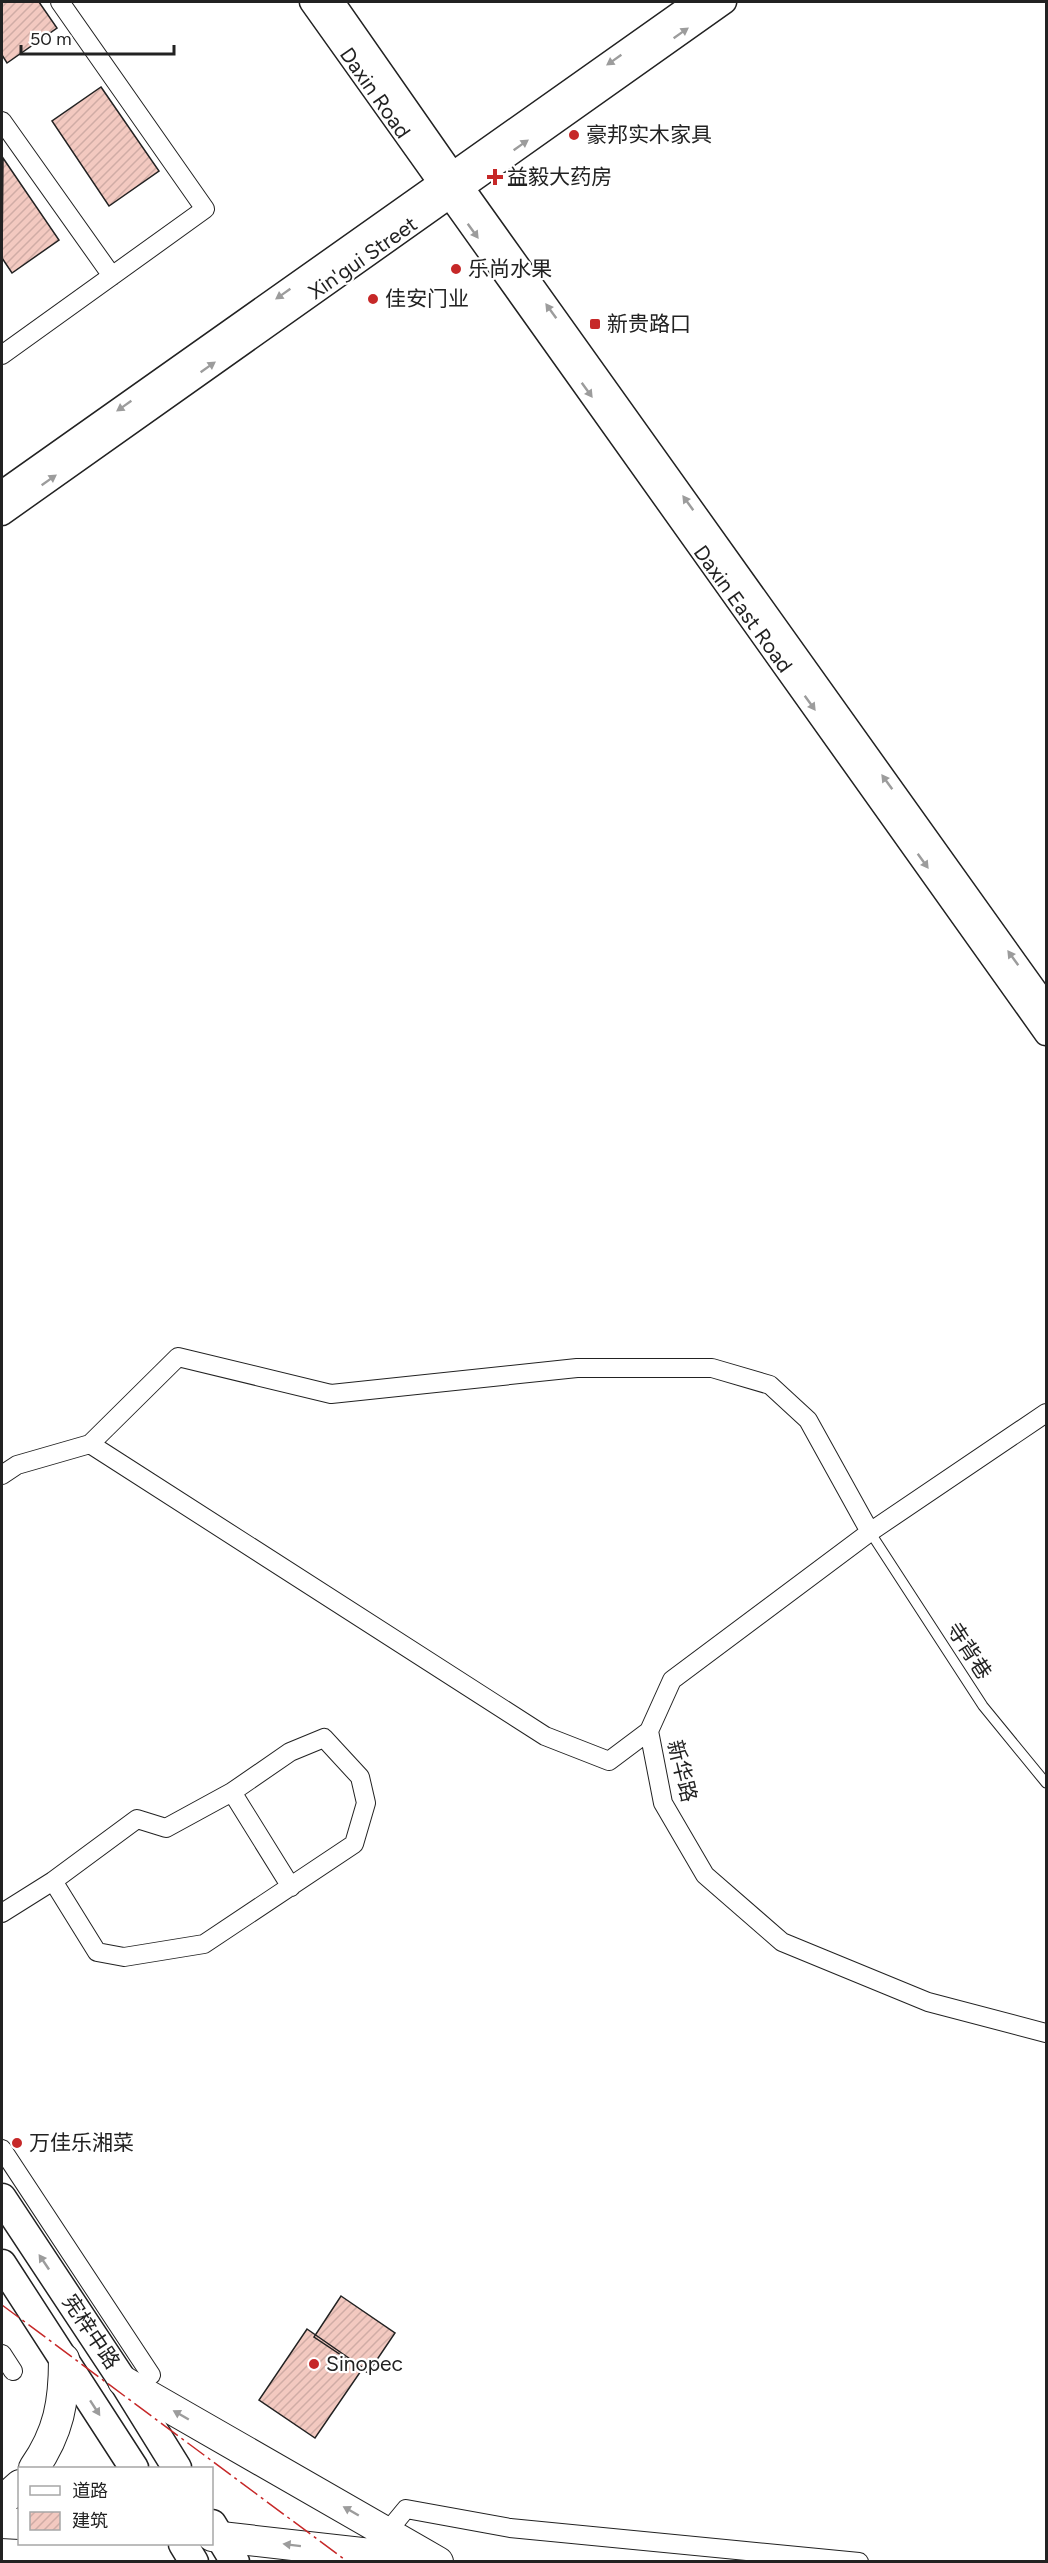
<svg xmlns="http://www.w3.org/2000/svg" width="1048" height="2563" viewBox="0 0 1048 2563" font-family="Figtree,'Noto Sans SC',sans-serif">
<defs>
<pattern id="building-hatch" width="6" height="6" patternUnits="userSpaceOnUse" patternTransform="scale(1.5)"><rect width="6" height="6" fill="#f3c9c0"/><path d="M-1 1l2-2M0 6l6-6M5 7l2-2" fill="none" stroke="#d0aca5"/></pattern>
</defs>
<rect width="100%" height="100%" fill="#fff"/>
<path fill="url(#building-hatch)" stroke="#222" stroke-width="1.5" d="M2,2h37l18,26 -50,35 -5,-8z
M101,87l58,84 -50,35 -57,-85z
M3,158l56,82 -47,33 -10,-15z
M341,2296l54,37 -27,40 -54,-36z
M307,2329l56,39 -48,70 -56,-38z"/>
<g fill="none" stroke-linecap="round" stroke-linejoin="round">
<g stroke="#222" stroke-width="11">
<path id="service" d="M870,1532l113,174 63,77"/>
</g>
<g stroke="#222" stroke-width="20">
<path id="minor" d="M2,121l110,155
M2,355l203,-146 -145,-207
M1046,1413l-176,119 -198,148 -23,51 14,72 42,72 77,67 146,60 118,31
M90,1444l455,292 64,25 40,-30
M2,1475l15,-10 73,-21 88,-87 153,37 246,-26h135l58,17 38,35 62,112
M232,1792l59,95
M2,1913l51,-32 84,-62 29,9 66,-36 58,-40 34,-14 36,39 6,26 -12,41 -150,100 -80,13 -27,-5 -44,-71
M2,2149l149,226
M2,2354l11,17
M387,2532l19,-23 104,19 349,34"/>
</g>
<g stroke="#222" stroke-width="25">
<path id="tertiary" d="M311,2l735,1032
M333,2l120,172 593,831
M2,492l693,-490
M2,514l723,-512"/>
</g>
<g stroke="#222" stroke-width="31">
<path id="primary" d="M2,2198l121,183 54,87
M2,2264l132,204
M212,2524l23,38
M183,2544l11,18"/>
</g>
<g stroke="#222" stroke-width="32">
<path id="trunk" d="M123,2381l315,181
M34,2468c25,-36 30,-66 30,-109
M2,2501l18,-16
M2,2523l18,1
M212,2536l213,24"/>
</g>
<use href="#service" stroke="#fff" stroke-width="9"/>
<use href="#minor" stroke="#fff" stroke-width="18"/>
<use href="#tertiary" stroke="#fff" stroke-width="22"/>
<use href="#primary" stroke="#fff" stroke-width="28"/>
<use href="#trunk" stroke="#fff" stroke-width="30"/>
<path stroke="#c62828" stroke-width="1.5" stroke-dasharray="21 4.5 3 4.5" stroke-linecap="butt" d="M2,2305l346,257"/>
</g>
<defs><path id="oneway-solid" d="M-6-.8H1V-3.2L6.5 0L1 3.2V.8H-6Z" transform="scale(1.5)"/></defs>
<g fill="#9c9c9c">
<use href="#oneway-solid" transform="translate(681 33) rotate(-35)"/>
<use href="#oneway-solid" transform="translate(614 60) rotate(145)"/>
<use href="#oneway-solid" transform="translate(521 145) rotate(-35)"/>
<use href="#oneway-solid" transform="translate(473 231) rotate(54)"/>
<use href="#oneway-solid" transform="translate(283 294) rotate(145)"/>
<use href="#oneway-solid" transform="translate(551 311) rotate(-126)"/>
<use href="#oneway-solid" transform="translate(208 367) rotate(-35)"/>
<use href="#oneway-solid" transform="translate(587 390) rotate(54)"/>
<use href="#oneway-solid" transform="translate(124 406) rotate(145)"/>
<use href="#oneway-solid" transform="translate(49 480) rotate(-35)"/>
<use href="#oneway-solid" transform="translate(688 503) rotate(-126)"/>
<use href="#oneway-solid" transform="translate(810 703) rotate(54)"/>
<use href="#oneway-solid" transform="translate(887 782) rotate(-126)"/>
<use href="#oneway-solid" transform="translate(923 861) rotate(54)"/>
<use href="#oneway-solid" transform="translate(1013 958) rotate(-126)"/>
<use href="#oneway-solid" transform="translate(44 2262) rotate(-124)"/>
<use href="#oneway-solid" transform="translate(95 2408) rotate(57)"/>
<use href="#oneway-solid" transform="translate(181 2415) rotate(-150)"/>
<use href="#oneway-solid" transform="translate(351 2511) rotate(-150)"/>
<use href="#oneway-solid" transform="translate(292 2545) rotate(-173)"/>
</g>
<g fill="#c62828" stroke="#fff" stroke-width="2">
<circle cx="574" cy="135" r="6"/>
<path d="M492 168h6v6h6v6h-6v6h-6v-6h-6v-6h6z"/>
<circle cx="456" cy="269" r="6"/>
<circle cx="373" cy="299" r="6"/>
<rect x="589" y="318" width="12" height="12" rx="3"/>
<circle cx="17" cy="2143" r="6"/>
<circle cx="314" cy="2364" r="6"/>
</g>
<g text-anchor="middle" stroke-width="4.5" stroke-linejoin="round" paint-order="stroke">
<g font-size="21" fill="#222" stroke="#fff">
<text transform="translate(375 93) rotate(55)" y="7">Daxin Road</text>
<text transform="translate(363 258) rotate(-35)" y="7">Xin'gui Street</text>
<text transform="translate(743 609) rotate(54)" y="7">Daxin East Road</text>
<text transform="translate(969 1651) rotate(57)" y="7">寺背巷</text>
<text transform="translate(682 1771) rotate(76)" y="7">新华路</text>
<text transform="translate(91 2332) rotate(56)" y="7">宪梓中路</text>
</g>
<g font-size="21" fill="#222" stroke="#fff" text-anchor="start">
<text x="586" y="142">豪邦实木家具</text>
<text x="507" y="184">益毅大药房</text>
<text x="468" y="276">乐尚水果</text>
<text x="385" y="306">佳安门业</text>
<text x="607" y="331">新贵路口</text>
<text x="29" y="2150">万佳乐湘菜</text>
<text x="326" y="2371">Sinopec</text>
</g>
</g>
<rect width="1048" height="2563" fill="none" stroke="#222222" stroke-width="6"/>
<rect x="18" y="2467" width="195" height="78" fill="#ffffff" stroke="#a7a7a7" stroke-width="1.5"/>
<rect x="30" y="2486" width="30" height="9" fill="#ffffff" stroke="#a7a7a7" stroke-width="1.5"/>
<text x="72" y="2497" font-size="18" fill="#222222">道路</text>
<rect x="30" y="2512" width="30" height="18" fill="url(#building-hatch)" stroke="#a7a7a7" stroke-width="1.5"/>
<text x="72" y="2527" font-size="18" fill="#222222">建筑</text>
<path d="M21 45v9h153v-9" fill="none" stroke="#222222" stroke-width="3"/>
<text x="30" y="45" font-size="18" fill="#222222" stroke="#ffffff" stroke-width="4.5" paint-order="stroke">50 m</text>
</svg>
